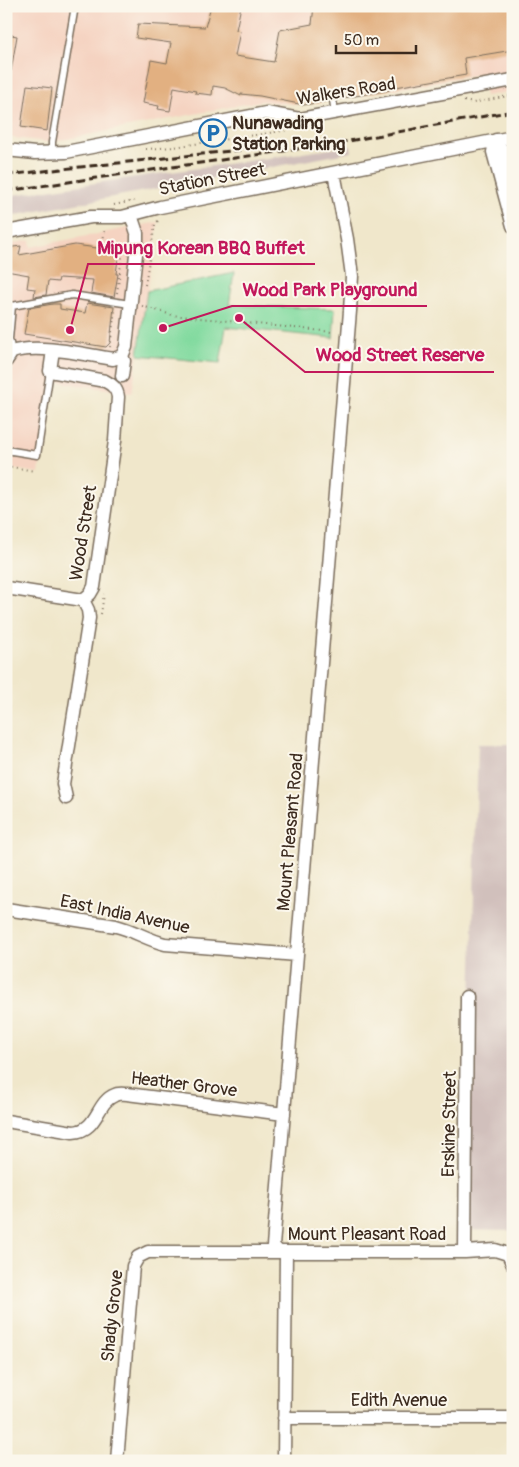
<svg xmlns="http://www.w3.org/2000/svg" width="519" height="1467" viewBox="0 0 519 1467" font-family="Pangolin,sans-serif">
<rect width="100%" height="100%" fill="#fbf7ec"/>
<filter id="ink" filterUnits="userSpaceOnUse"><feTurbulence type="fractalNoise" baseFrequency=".02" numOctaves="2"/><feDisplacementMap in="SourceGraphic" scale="10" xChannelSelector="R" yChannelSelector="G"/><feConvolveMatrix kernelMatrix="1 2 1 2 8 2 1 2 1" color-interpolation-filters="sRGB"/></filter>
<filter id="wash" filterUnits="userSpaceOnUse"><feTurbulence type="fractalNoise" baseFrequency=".0096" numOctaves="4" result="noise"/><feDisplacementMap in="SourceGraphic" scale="20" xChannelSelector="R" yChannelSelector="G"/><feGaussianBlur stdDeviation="1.12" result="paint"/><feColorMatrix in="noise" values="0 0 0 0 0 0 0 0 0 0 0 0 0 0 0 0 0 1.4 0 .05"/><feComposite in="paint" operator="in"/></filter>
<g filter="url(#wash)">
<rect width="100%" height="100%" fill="#f0e7cb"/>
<path fill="#f5d3c1" d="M6,6h507v85l-28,5 -4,-22 -177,31 -44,-4 -203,40 -10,1 -41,-5z
M158,222l-26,171 -79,-12 -14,92 -33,-5v-223l24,-5 1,7z"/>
<path fill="#d1c0bc" d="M351,146l1,6 -346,65v-21z
M478,744h35v487l-48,-1z"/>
<path fill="#81da9f" stroke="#5e825e" d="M234,273l-5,32 106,4 -2,29 -107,-11 -6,36 -82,-8 9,-64z"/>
<g id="blocks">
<path fill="#e2b081" d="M211,6h30l-5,24 4,1 -5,25 39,6 6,-32 32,-6 2,-18h199v44l-49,8 2,17 -76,13v2l-52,9 -3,-3 -3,-1 -4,6 -24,4 -44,-9 -19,-2v2l-16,-8 -12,-2 -1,9 -17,-2 1,-2 -22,-4 -4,24 -12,-2 1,-3 -16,-3 8,-43 16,3 4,-20 -35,-5 2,-14 67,3z
M6,34l11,2 -6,35 -5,-1z
M27,85l25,3 -5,43 -26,-4z
M75,245l44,6 -3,23h2l-4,23 -23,-4 2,-13 -34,-2 -1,4 -10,-1 -2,14 -12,2 1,-8 -8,-1 2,-13 -23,-4v-23l15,-2 -2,9z
M87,303l27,4 -4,36 -4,4 -82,-13 5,-26 24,-4h7v5l25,4z"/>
</g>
</g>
<g filter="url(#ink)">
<use href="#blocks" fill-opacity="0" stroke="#7a6c5b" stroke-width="1"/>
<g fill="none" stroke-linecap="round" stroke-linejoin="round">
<g stroke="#7a6c5b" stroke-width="9">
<path id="lane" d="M333,100l2,13
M52,153v-11l23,-136
M6,302l6,4 60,-11 58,9
M12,306l-3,33 3,13
M6,450l31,5 13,-84"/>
</g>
<g stroke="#7a6c5b" stroke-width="15">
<path id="street" d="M496,140l-3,12 20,74
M496,140l8,10 9,34
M6,150l29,3 31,-1 200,-39 34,6 213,-39
M6,232l85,-15h31l38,-10 353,-70
M53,350l-3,21 55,10c8,4 12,8 13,16l-3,44 -21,146 -4,7 -7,6 5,10 1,8 -26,166 3,14
M6,361l6,-9c25,-9 75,3 101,7l9,-3
M122,376l2,-15 -2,-5 4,-9 11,-102v-12l-6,-18
M6,588l77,12
M6,909l110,17c17,4 32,14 49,18l132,11
M6,1121l67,11c25,-1 23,-30 42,-37 3,-2 8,-1 12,-1l157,20
M279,1252l-6,-6 77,-935 2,-35 -5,-37 -13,-66
M465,1252l2,-256
M284,1418h229
M117,1461l16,-195 5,-9 10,-5h317l30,-2 13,4 5,11
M284,1461l2,-209"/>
</g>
<path stroke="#7a6c5b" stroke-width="2" stroke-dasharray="1 4" stroke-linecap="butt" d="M464,101l9,2 40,-8
M146,149l28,-2 115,-17
M114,205l20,-4
M102,247l3,-18
M145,285l10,-61 4,-4
M117,293l6,-43
M142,306l30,9 160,17
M110,347l5,-37
M6,466l29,5
M101,614l3,-20"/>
<use href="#lane" stroke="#fff" stroke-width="6"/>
<use href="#street" stroke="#fff" stroke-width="12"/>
<path stroke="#3b2a1e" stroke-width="3" stroke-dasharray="8 4" stroke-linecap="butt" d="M6,175l234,-25
M6,191l326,-47 181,-33"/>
</g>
</g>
<defs>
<g id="parking-ring" transform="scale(1.4375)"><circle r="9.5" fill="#fbf7ec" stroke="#1f6fb2" stroke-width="1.5"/><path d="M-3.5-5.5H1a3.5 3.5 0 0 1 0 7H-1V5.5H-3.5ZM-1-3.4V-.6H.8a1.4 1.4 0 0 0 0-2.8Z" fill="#1f6fb2"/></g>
</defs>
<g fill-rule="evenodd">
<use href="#parking-ring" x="213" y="133"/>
</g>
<g text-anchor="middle" stroke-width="4" stroke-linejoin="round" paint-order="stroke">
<g font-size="18" fill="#3b2a1e" stroke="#fbf7ec">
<text transform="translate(346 91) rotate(-9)" y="6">Walkers Road</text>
<text transform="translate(212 179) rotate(-11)" y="6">Station Street</text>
<text transform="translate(83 533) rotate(-81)" y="6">Wood Street</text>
<text transform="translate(290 832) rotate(-85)" y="6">Mount Pleasant Road</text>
<text transform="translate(125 914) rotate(12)" y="6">East India Avenue</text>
<text transform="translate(184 1084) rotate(7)" y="6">Heather Grove</text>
<text transform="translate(449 1124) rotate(-89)" y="6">Erskine Street</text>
<text x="367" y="1240">Mount Pleasant Road</text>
<text transform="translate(112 1316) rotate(-84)" y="6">Shady Grove</text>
<text x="399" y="1406">Edith Avenue</text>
</g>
<g font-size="18" font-weight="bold" fill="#3b2a1e" stroke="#fbf7ec" text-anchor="start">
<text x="232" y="129">Nunawading<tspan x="232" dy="21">Station Parking</tspan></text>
</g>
</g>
<path fill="none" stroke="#c2185b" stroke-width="2" d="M70 330L88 264H315M163 328L232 306H427M239 318L305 372H494"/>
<g fill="#c2185b" stroke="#fbf7ec" stroke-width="2">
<circle cx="70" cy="330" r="5"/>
<circle cx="163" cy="328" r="5"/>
<circle cx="239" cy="318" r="5"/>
</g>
<g font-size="19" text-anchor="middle" font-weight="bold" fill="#c2185b" stroke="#fbf7ec" stroke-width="4" stroke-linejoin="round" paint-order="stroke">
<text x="201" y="254">Mipung Korean BBQ Buffet</text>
<text x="330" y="296">Wood Park Playground</text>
<text x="400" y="361">Wood Street Reserve</text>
</g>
<rect width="519" height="1467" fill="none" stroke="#fbf7ec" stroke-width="25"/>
<path d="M336 45v8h80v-8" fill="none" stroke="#3b2a1e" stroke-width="2.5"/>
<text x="344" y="45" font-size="15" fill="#3b2a1e" stroke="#fbf7ec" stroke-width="4" paint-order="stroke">50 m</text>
</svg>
